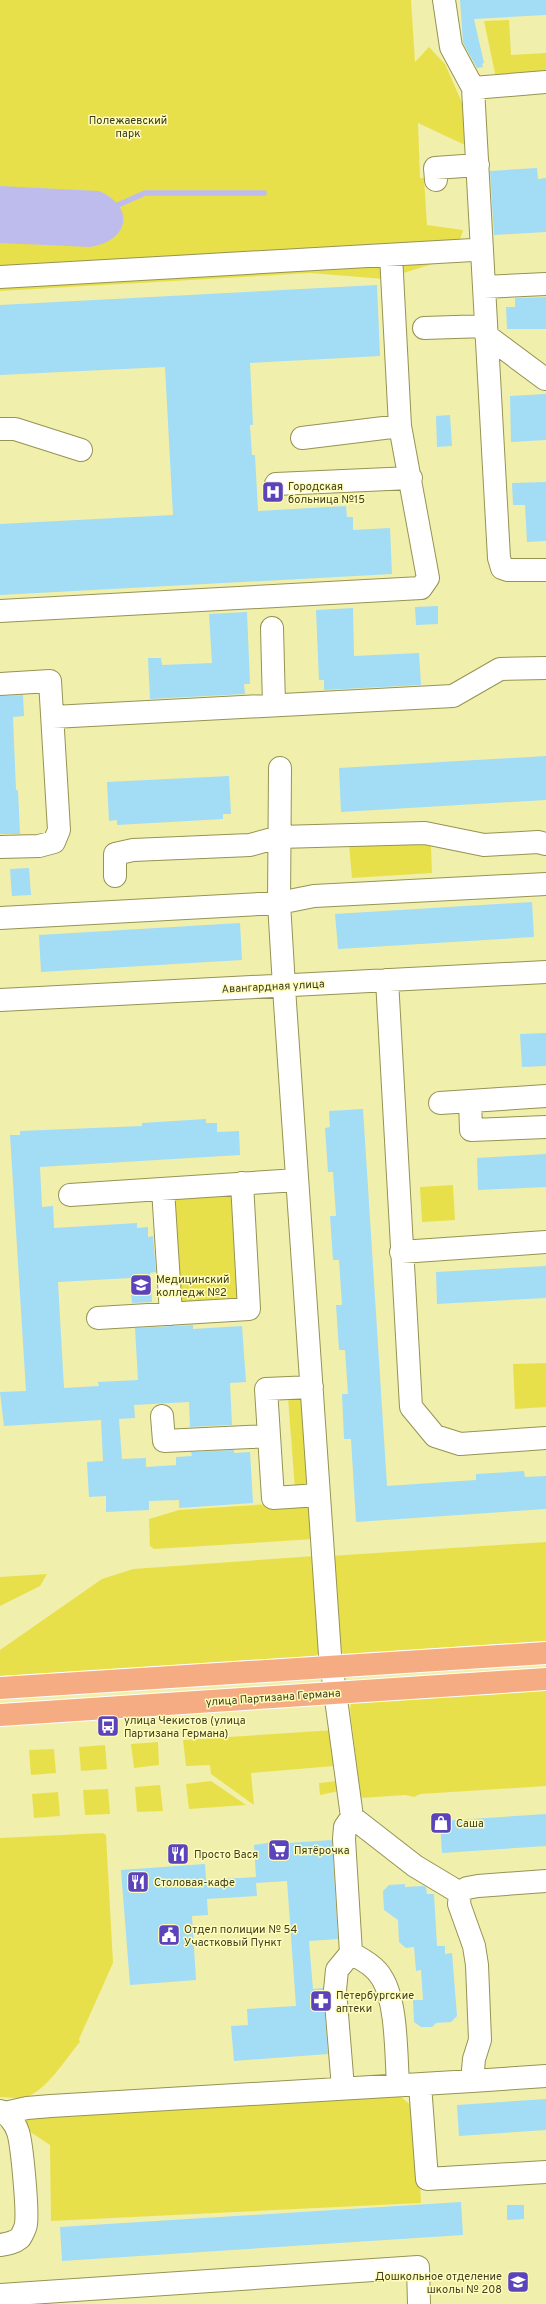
<svg xmlns="http://www.w3.org/2000/svg" width="546" height="2304" viewBox="0 0 546 2304" font-family="Overpass,sans-serif">
<rect width="100%" height="100%" fill="#f1efac"/>
<path fill="#e8e04b" d="M0,0h411l4,62 14,-15 16,17 18,41 2,40 -47,-22 2,55h4l3,47 36,5 -8,27 -71,22 -74,-6 -310,18z
M509,20l2,35 35,-2v20l-50,5 -12,-57z
M409,842l22,4 1,27 -80,5 -3,-33z
M453,1185l2,35 -33,2 -2,-35z
M234,1190l6,108 -58,4 -4,-3 -9,-93 7,-13z
M546,1363v44l-31,2 -2,-45z
M288,1397l14,1 7,83 -3,7 -11,2z
M301,1502l8,2 5,35 -160,10 -4,-3 -1,-27 30,-9z
M546,1542v99l-202,13 -3,-2 -11,-96z
M315,1556l4,96 -3,4 -316,20v-26l102,-71 31,-10z
M47,1574l-7,12 -40,20v-29z
M546,1690v96l-126,8 -6,3 -9,-2 -44,3 -11,-88 1,-7z
M335,1730l1,33 -2,3 -83,7 3,32 -43,-31 -1,-9 -24,1 -3,-26z
M158,1742l1,23 -25,3 -3,-24z
M105,1745l2,24 -26,2 -2,-24z
M54,1749l2,24 -25,2 -2,-25z
M211,1781l35,24 -57,4 -3,-25z
M338,1781l1,10 -19,4 -1,-12z
M160,1785l3,26 -26,1 -2,-25z
M108,1789l2,25 -25,1 -2,-25z
M58,1792l2,24 -26,2 -2,-24z
M103,1833l3,2 7,128 -34,76 1,3c-13,15 -35,51 -55,55 -7,2 -17,0 -25,0v-259z
M394,2091l20,17 3,9 4,86 -370,18 -1,-76 -21,-14 -4,-8 4,-7z"/>
<path fill="#bebcec" d="M0,186l99,5c37,16 30,50 -9,56l-90,-4z"/>
<g fill="none" stroke-linecap="round" stroke-linejoin="round">
<path stroke="#bebcec" stroke-width="5.5" d="M118,205l27,-12h119"/>
</g>
<path fill="#a3dcf5" d="M460,0h86v15l-72,4 10,44 -2,1 1,3 -6,1 -14,-25z
M537,168l1,11 8,-1v54l-52,3 -4,-64z
M377,285l3,71 -130,7 3,62h-3l2,30h3l3,56 88,-5 1,11h6v13l37,-2 2,46 -392,21v-71l173,-9 -8,-148 -165,8v-70z
M546,297v32h-39l-1,-22h9v-9z
M546,394v46l-35,2 -1,-46z
M450,415l2,31 -15,1 -1,-31z
M546,482v59l-19,1 -2,-37h-12l-1,-22z
M438,606v18l-22,1 -1,-18z
M353,608l1,48 65,-3 2,32 -97,5v-10h-5l-3,-70z
M247,612l3,72h-6l1,10 -95,5 -2,-41h13l1,7 50,-2 -3,-49z
M23,695l1,21 -11,1 3,73h2l2,44h-20v-138z
M546,756v44l-205,12 -2,-44z
M229,776l2,38h-8v5l-106,6v-5l-8,1 -2,-39z
M29,868l2,27 -19,1 -2,-27z
M532,902l2,35 -196,12 -3,-35z
M240,923l2,37 -201,12 -2,-37z
M546,1033v33l-24,1 -2,-33z
M363,1109l24,377 89,-6v-6l48,-3 1,6 21,-1v33l-190,13 -5,-83h-7l-2,-45h6l-3,-44h-6l-3,-45h6l-3,-45h-6l-3,-44h6l-3,-44h-5l-3,-44 5,-1 -1,-16z
M206,1119v4h11v9l22,-1 1,24 -200,12 2,40 11,-1 1,22 83,-5v5l11,-1v10l5,-1 3,36 -6,1 2,29 -20,1 -2,-25 -72,4 6,106 35,-2 -1,-4 40,-2 -3,-52 58,-3v4l49,-3 4,56 -16,1 2,42 -42,2 -1,-25 -55,3 1,13 -16,1 3,40 24,-1v9l30,-2v-8l16,-1 -1,-4 43,-2v3l16,-1 3,51 -74,5v-8l-30,1v9l-43,2v-16l-17,1 -2,-35 16,-1 -2,-41 -97,6 -4,-34 26,-1 -16,-256h10v-4l122,-5v-3z
M546,1154v33l-68,3 -1,-32z
M546,1266v32l-109,6 -1,-32z
M546,1814v32l-104,7 -2,-32z
M287,1840v3l45,-3 6,99 -29,2 4,48 10,-1 5,66 -94,7 -3,-35 17,-1 -1,-16 49,-3 -9,-125 -31,2 1,13 -50,3 1,16 -16,1 4,64 -66,5 -9,-115 84,-6 1,16 50,-3 -2,-32z
M405,1884v3l18,-1 3,1 1,7h7l3,52h8v8l7,-1 5,63 -6,6 -15,1 -4,4h-11l-7,-5 -1,-22h10l-2,-30 -5,1 -2,-24 -8,1 -7,-6 -1,-22 -14,-10 -1,-19 6,-6z
M546,2099v31l-87,6 -2,-31z
M461,2202l2,33 -401,26 -2,-34z
M507,2205h17v14l-17,1z"/>
<g fill="none" stroke-linecap="round" stroke-linejoin="round">
<g stroke="#969353" stroke-width="24">
<path id="minor" d="M444,0l7,47 22,41 26,470 3,10 6,2h38
M473,88l73,-6
M436,180l-1,-12 43,-3
M0,277l473,-27
M484,287l62,-3
M424,328l62,-2
M486,335l59,44
M0,429h15l66,21
M302,438l98,-12
M276,484l135,-6
M0,611l421,-23 7,-10 -28,-152 -9,-171
M272,628l2,77
M0,684l50,-3 9,149 -5,12 -15,4 -39,1
M53,717l400,-21 47,-27 46,-1
M280,768l-1,135 6,100 45,652 22,162 -7,10 -1,12 7,114 -14,17 -2,20 8,98
M115,876v-22l18,-4 117,-5 29,-8 146,-4 59,12 54,-3 8,2
M0,918l279,-15 35,-7 232,-12
M387,980l24,427 24,29 25,8 86,-6
M0,1000l546,-28
M470,1101l1,29 75,-3
M440,1103l106,-7
M163,1189l8,125
M70,1195l227,-15
M401,1252l145,-10
M98,1318l151,-9 -7,-126
M312,1387l-46,2 7,109 46,-3
M162,1416l2,25 105,-5
M352,1817l63,49 45,27
M351,1953c12,7 24,13 31,25 15,24 14,77 16,106
M472,2081l74,-5
M420,2085l7,94 119,-7
M0,2111c8,3 15,12 18,21 4,12 10,78 8,92 0,3 -4,11 -6,14 -6,5 -13,6 -20,7
M5,2113l22,-5 24,-2 421,-25 2,-22 6,-19 -3,-75 -3,-19 -15,-42 1,-11 7,-5 11,-2 68,-5
M0,2295l418,-28 1,37"/>
</g>
<g stroke="#fff" stroke-width="24">
<path id="major" d="M0,1688l546,-35
M0,1715l546,-36"/>
</g>
<use href="#minor" stroke="#fff" stroke-width="22"/>
<use href="#major" stroke="#f5ac83" stroke-width="22"/>
</g>
<defs>
<g id="hospital-square" transform="scale(1.15)"><rect x="-9" y="-9" width="18" height="18" rx="4" fill="#5b43bb" stroke="#fffdb9"/><path d="M-5-5h3v3.5h4V-5h3V5h-3V1.5h-4V5h-3Z" fill="#fff"/></g>
<g id="university-square" transform="scale(1.15)"><rect x="-9" y="-9" width="18" height="18" rx="4" fill="#5b43bb" stroke="#fffdb9"/><path d="M0-5L7-2L0 1L-7-2ZM-4 1L0 2.5L4 1V4Q0 6-4 4Z" fill="#fff"/></g>
<g id="bus-square" transform="scale(1.15)"><rect x="-9" y="-9" width="18" height="18" rx="4" fill="#5b43bb" stroke="#fffdb9"/><path d="M-5-6H5V4H4V6H2V4H-2V6H-4V4H-5ZM-3.5-4V0h7V-4ZM-3.5 1.2v1.5H-2V1.2ZM2 1.2v1.5H3.5V1.2Z" fill="#fff"/></g>
<g id="shop-square" transform="scale(1.15)"><rect x="-9" y="-9" width="18" height="18" rx="4" fill="#5b43bb" stroke="#fffdb9"/><path d="M-5-2.5h2.3a2.7 3.5 0 0 1 5.4 0H5L5.5 6h-11ZM-1.5-2.5h3a1.5 2.3 0 0 0-3 0Z" fill="#fff"/></g>
<g id="supermarket-square" transform="scale(1.15)"><rect x="-9" y="-9" width="18" height="18" rx="4" fill="#5b43bb" stroke="#fffdb9"/><path d="M-6-5.5h2.5l.6 2H6L4.5 2H-2.5L-4.4-4H-6ZM-1.5 3.2a1.3 1.3 0 1 0 .1 0ZM3 3.2a1.3 1.3 0 1 0 .1 0Z" fill="#fff"/></g>
<g id="restaurant-square" transform="scale(1.15)"><rect x="-9" y="-9" width="18" height="18" rx="4" fill="#5b43bb" stroke="#fffdb9"/><path d="M-5-6h1v4h1v-4h1v4h1v-4h1v5L-1.5 .5V6h-2V.5L-5-1ZM5-6V6H3V1.5H1.5Q1.5-4 5-6Z" fill="#fff"/></g>
<g id="civic-square" transform="scale(1.15)"><rect x="-9" y="-9" width="18" height="18" rx="4" fill="#5b43bb" stroke="#fffdb9"/><path d="M-.6-6.5H3V-4.5H.6V-3L4-1V1h2V6H-6V1h2V-1L-.6-3ZM-1.2 2.5V6h2.4V2.5Z" fill="#fff"/></g>
<g id="pharmacy-square" transform="scale(1.15)"><rect x="-9" y="-9" width="18" height="18" rx="4" fill="#5b43bb" stroke="#fffdb9"/><path d="M-2-6h4v4h4v4h-4v4h-4v-4h-4v-4h4Z" fill="#fff"/></g>
<g id="school-square" transform="scale(1.15)"><rect x="-9" y="-9" width="18" height="18" rx="4" fill="#5b43bb" stroke="#fffdb9"/><path d="M0-5L7-2L0 1L-7-2ZM-4 1L0 2.5L4 1V4Q0 6-4 4Z" fill="#fff"/></g>
</defs>
<g fill-rule="evenodd">
<use href="#hospital-square" x="273" y="492"/>
<use href="#university-square" x="141" y="1285"/>
<use href="#bus-square" x="108" y="1726"/>
<use href="#shop-square" x="441" y="1823"/>
<use href="#supermarket-square" x="279" y="1850"/>
<use href="#restaurant-square" x="178" y="1854"/>
<use href="#restaurant-square" x="138" y="1882"/>
<use href="#civic-square" x="169" y="1935"/>
<use href="#pharmacy-square" x="321" y="2001"/>
<use href="#school-square" x="518" y="2282"/>
</g>
<g text-anchor="middle" stroke-width="3" stroke-linejoin="round" paint-order="stroke">
<g font-size="11" fill="#38371e" stroke="#fffdb9">
<text x="128" y="124">Полежаевский<tspan x="128" dy="13">парк</tspan></text>
</g>
<g font-size="11" fill="#3f3e23" stroke="#fffdb9" text-anchor="start">
<text x="288" y="490">Городская<tspan x="288" dy="13">больница №15</tspan></text>
<text x="156" y="1283">Медицинский<tspan x="156" dy="13">колледж №2</tspan></text>
<text x="124" y="1724">улица Чекистов (улица<tspan x="124" dy="13">Партизана Германа)</tspan></text>
<text x="456" y="1827">Саша</text>
<text x="294" y="1854">Пятёрочка</text>
<text x="194" y="1858">Просто Вася</text>
<text x="154" y="1886">Столовая-кафе</text>
<text x="184" y="1933">Отдел полиции № 54<tspan x="184" dy="13">Участковый Пункт</tspan></text>
<text x="336" y="1999">Петербургские<tspan x="336" dy="13">аптеки</tspan></text>
<text x="502" y="2280" text-anchor="end">Дошкольное отделение<tspan x="502" dy="13">школы № 208</tspan></text>
</g>
<g font-size="11" fill="#3f3e23" stroke="#fffdb9">
<text transform="translate(273 986) rotate(-3)" y="4">Авангардная улица</text>
<text transform="translate(273 1697) rotate(-4)" y="4">улица Партизана Германа</text>
</g>
</g>
</svg>
